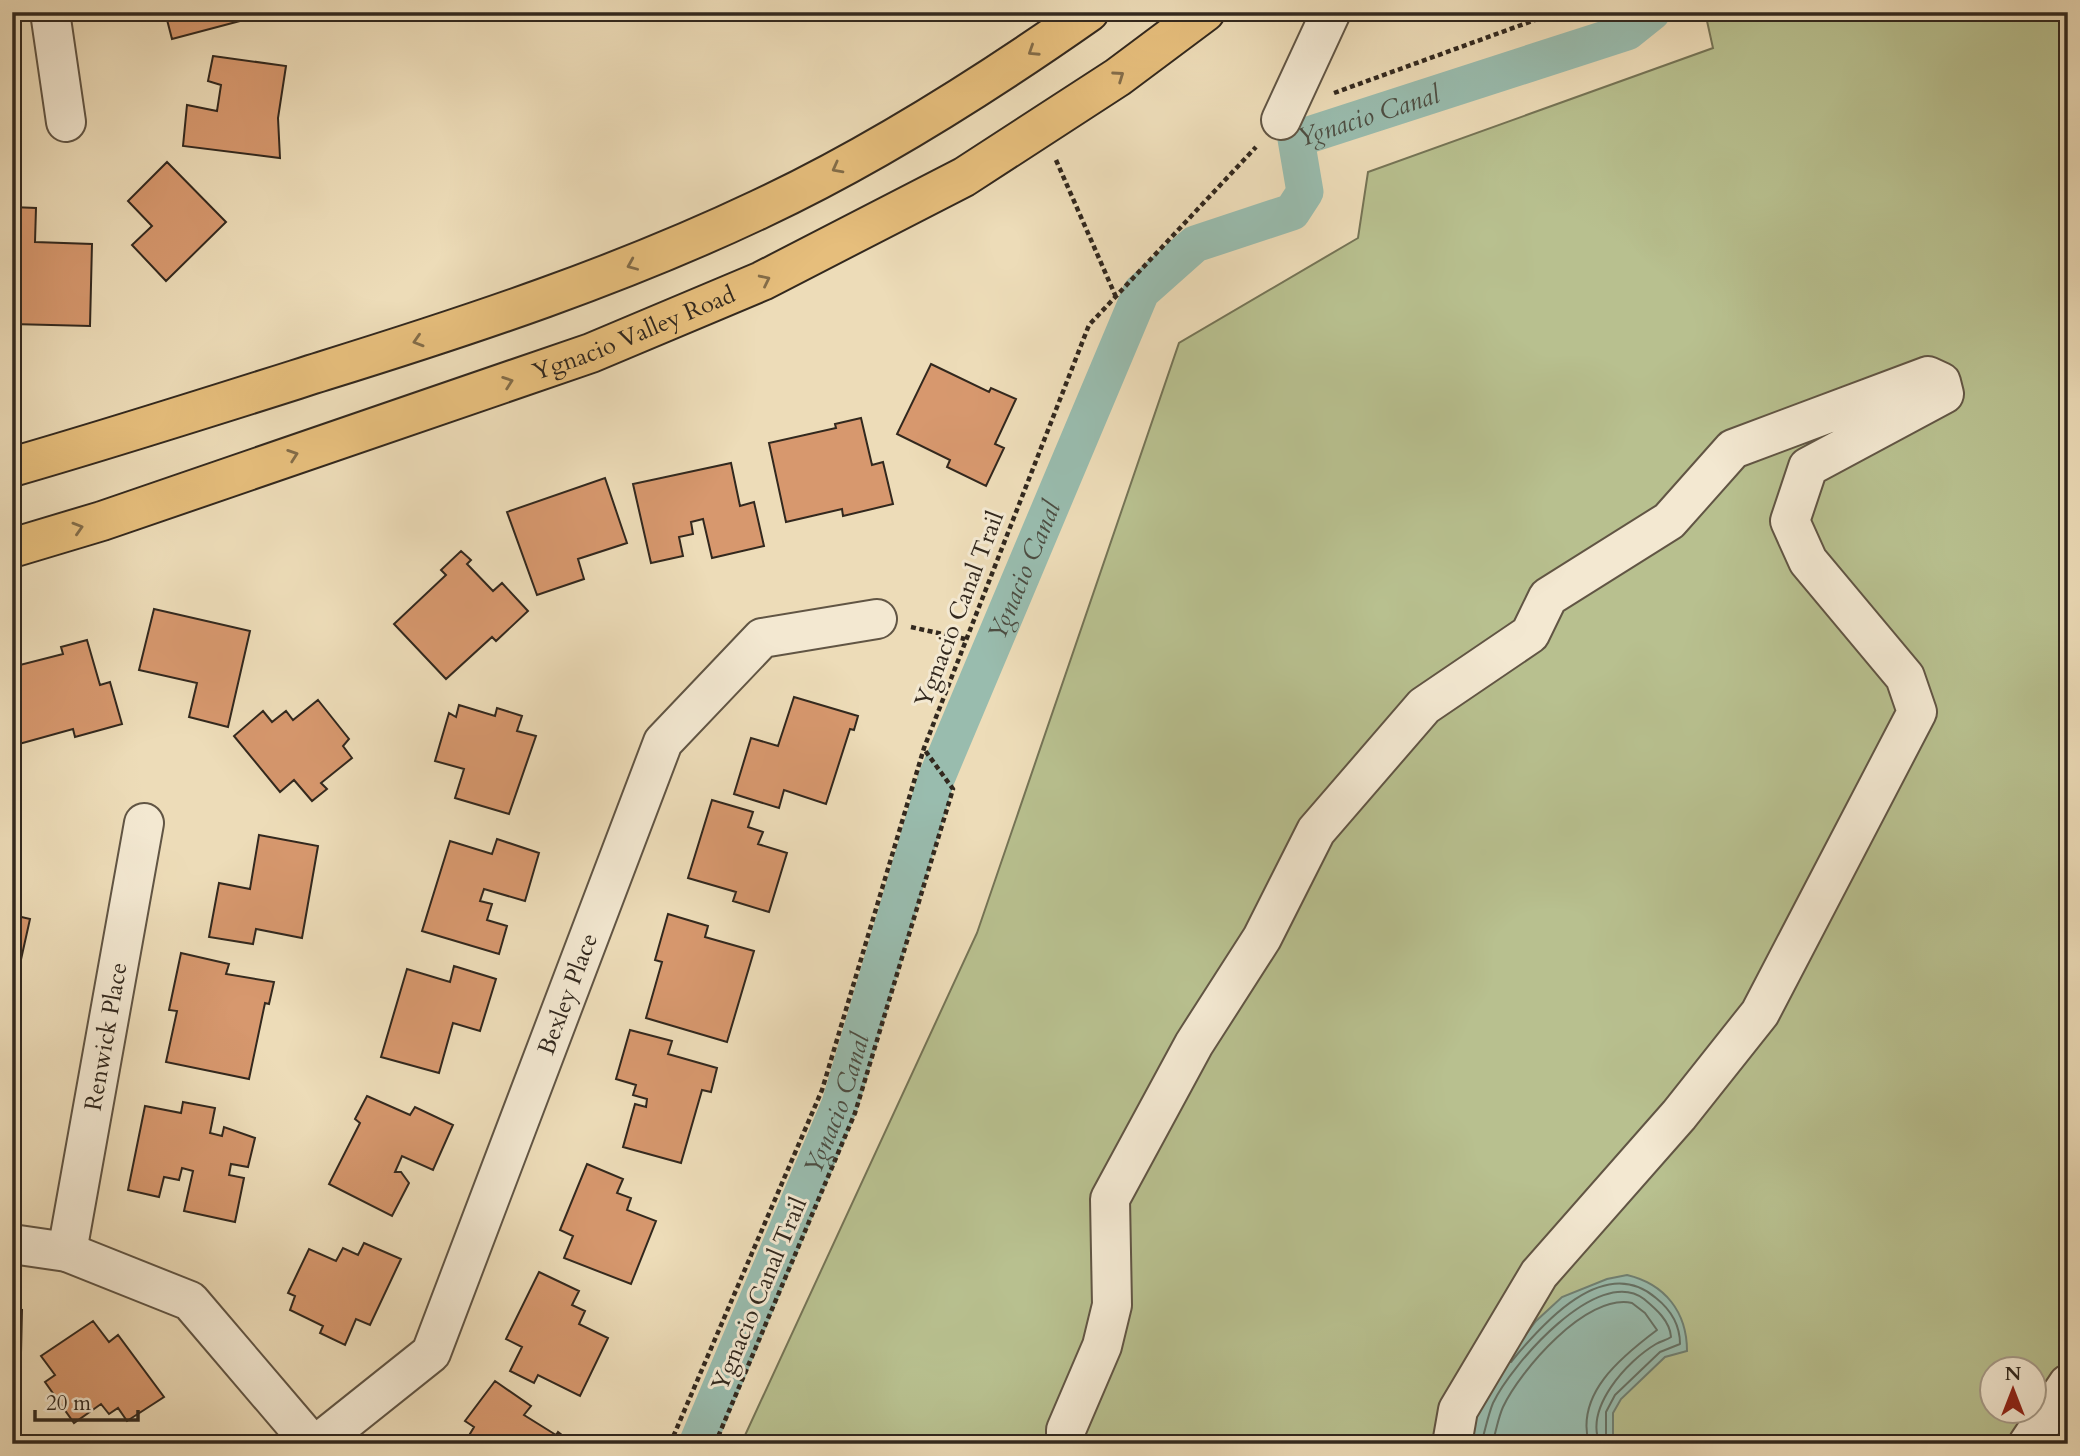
<svg xmlns="http://www.w3.org/2000/svg" width="2080" height="1456" viewBox="0 0 2080 1456" font-family="Cardo,serif">
<rect width="100%" height="100%" fill="#eddcb8"/>
<filter id="stains"><feTurbulence type="fractalNoise" baseFrequency=".00286" numOctaves="4"/><feColorMatrix values="0 0 0 0 .2 0 0 0 0 .09 0 0 0 0 .02 0 0 0 .5 -.17"/></filter>
<radialGradient id="worn" r=".72"><stop offset=".6" stop-color="#630" stop-opacity="0"/><stop offset="1" stop-color="#630" stop-opacity=".3"/></radialGradient>
<path fill="#b8c08f" stroke="#757456" stroke-width="2" fill-rule="evenodd" d="M1705,12h363v1432h-1327l236,-511 202,-590 179,-105 10,-66 345,-124zM1993,1368h42v42h-42z"/>
<path fill="#99bcae" stroke="#708174" stroke-width="2" d="M1627,1275c38,9 60,37 60,76l-22,6 -44,42 -8,14v22l8,4v5h-156l14,-49 57,-74 26,-24 45,-18z"/>
<g fill="none" stroke-linecap="round" stroke-linejoin="round">
<path stroke="#667266" stroke-width="2" d="M1511,1362c31,-38 93,-109 145,-64 15,12 24,27 24,46l-20,8 -45,43 -9,17v24l8,8
M1481,1444c4,-13 7,-29 12,-41 18,-38 105,-139 151,-104 12,10 26,22 27,38 -4,3 -10,4 -15,7 -29,17 -72,64 -56,100
M1492,1444c4,-12 6,-26 11,-37 17,-36 83,-114 129,-104l13,10 12,17c-36,27 -82,64 -68,114"/>
<path stroke="#99bcae" stroke-width="37" id="s1" d="M697,1444l143,-340 96,-325 205,-487 54,-48 97,-32 13,-20 -9,-53 331,-107 25,-20"/>
</g>
<path fill="#d7986e" stroke="#32281e" stroke-width="2" d="M165,12h73l2,9 -68,18z
M213,56l73,10 -8,52 2,40 -97,-12 4,-41 30,6 4,-26 -13,-4z
M167,162l59,60 -60,59 -34,-36 20,-19 -24,-25z
M12,207l24,1 -1,34 57,2 -2,82 -78,-2z
M931,364l58,28 2,-4 25,11 -21,45 9,4 -18,38 -39,-19 3,-7 -53,-26z
M861,418l11,47 11,-3 10,42 -50,12 -1,-7 -56,13 -17,-79 67,-15 -1,-4z
M731,463l9,43 14,-4 10,44 -52,12 -9,-39 -12,3 2,12 -14,3 4,19 -32,7 -18,-79z
M605,478l22,65 -49,16 6,20 -47,16 -30,-83z
M461,551l10,9 -4,4 26,27 9,-8 26,28 -32,30 -4,-4 -46,42 -52,-55 52,-49 -5,-5z
M154,609l96,22 -22,96 -39,-10 8,-34 -58,-13z
M87,640l13,45 10,-3 12,42 -47,13 -2,-8 -54,15 -7,-25v-52l51,-13 -2,-7z
M794,697l64,19 -4,14 -4,-1 -24,75 -42,-14 -5,18 -45,-14 17,-56 27,8z
M318,700l31,39 -6,7 9,12 -31,25 6,6 -15,12 -18,-21 -14,12 -46,-56 29,-25 9,11 14,-11 7,9z
M459,705l36,11 2,-8 25,8 -5,15 19,5 -27,78 -54,-16 9,-29 -29,-8 14,-48 7,4z
M712,800l41,12 -5,15 15,5 -5,12 29,9 -18,59 -36,-11 3,-9 -48,-14z
M259,835l59,11 -16,92 -46,-9 -3,15 -44,-7 10,-54 31,6z
M497,839l42,14 -14,48 -41,-12 -4,12 12,3 -5,16 20,6 -8,28 -77,-23 28,-90 42,13z
M12,886l8,2 -7,27 17,4 -16,72z
M668,914l40,12 -3,11 49,14 -27,91 -81,-24 16,-56 -7,-2z
M181,953l48,11 -3,10 48,8 -5,22 -4,-1 -16,76 -83,-17 11,-51 -8,-1z
M454,966l42,13 -16,52 -27,-8 -14,50 -58,-16 26,-88 43,13z
M630,1030l42,11 -4,13 49,14 -6,24 -9,-2 -21,73 -58,-16 12,-43 11,3 1,-8 -14,-4 3,-10 -20,-6z
M367,1096l43,19 5,-8 38,18 -20,45 -31,-14 -7,16h6l8,11 -17,33 -63,-32 31,-61 -5,-4z
M183,1102l32,6 -5,25 12,3 2,-9 31,11 -7,29 -17,-3 -2,11 15,3 -9,44 -51,-11 9,-40 -11,-3 -3,12 -15,-3 -5,20 -31,-7 17,-84 36,7z
M587,1164l36,15 -6,14 14,5 -4,12 29,11 -25,63 -67,-26 9,-22 -13,-6z
M364,1243l37,16 -31,66 -14,-6 -11,26 -25,-12 3,-7 -33,-16 5,-14 -7,-3 21,-44 27,12 7,-13 15,7z
M539,1272l40,19 -7,14 13,6 -6,13 29,14 -28,58 -42,-21 -4,8 -24,-12 12,-24 -16,-8z
M12,1309l10,1 -2,85h-8z
M93,1321l16,21 9,-7 46,62 -37,24 -9,-13 -9,6 -8,-10 -27,19 -29,-41 10,-7 -14,-19z
M495,1381l36,25 -7,9 32,20 2,-3 9,7 -3,5h-100l10,-17 -9,-6z"/>
<g fill="none" stroke-linecap="round" stroke-linejoin="round">
<g stroke="#615544" stroke-width="42">
<g id="minor">
<path d="M50,12l16,110"/>
<path d="M1281,120l50,-108"/>
<path d="M12,1244l55,8 123,49 122,143"/>
<path id="s2" d="M67,1252l77,-429"/>
<path id="s3" d="M317,1444l114,-91 232,-611 99,-104 115,-19"/>
<path d="M1066,1444v-14l36,-84 10,-41 -2,-106 84,-155 68,-106 54,-107 108,-125 106,-72 18,-37 121,-76 64,-72 195,-73 13,6 3,12 -136,73 -18,54 18,40 97,116 12,35 -157,301 -81,102 -140,159 -81,136 -6,34"/>
<path d="M2028,1444l40,-60"/>
</g>
</g>
<g stroke="#32281e" stroke-width="42">
<g id="highway">
<path d="M12,467c104,-30 207,-63 311,-96 148,-46 296,-95 437,-162 115,-54 225,-124 329,-197"/>
<path id="s4" d="M12,548l90,-27 489,-168 171,-72 202,-104 154,-100 87,-65"/>
</g>
</g>
<path stroke="#32281e" stroke-width="4.5" stroke-dasharray="5 3.5" stroke-linecap="butt" d="M1334,93l223,-81
M1056,160l60,137
M911,627l54,12
M670,1444l152,-354 102,-342 165,-423 167,-178
M715,1444l140,-331 98,-324 -29,-40"/>
<use href="#minor" stroke="#f3e8d1" stroke-width="38"/>
<use href="#highway" stroke="#e6be7c" stroke-width="38"/>
</g>
<defs><path id="oneway-chevron" d="M-2-3.5L2.5 0L-2 3.5" fill="none" stroke-width="1.6" stroke-linecap="round" stroke-linejoin="round" transform="scale(1.75)"/></defs>
<g stroke="#836c48">
<use href="#oneway-chevron" transform="translate(1033 51) rotate(147)"/>
<use href="#oneway-chevron" transform="translate(1119 76) rotate(-35)"/>
<use href="#oneway-chevron" transform="translate(837 168) rotate(152)"/>
<use href="#oneway-chevron" transform="translate(632 265) rotate(157)"/>
<use href="#oneway-chevron" transform="translate(765 280) rotate(-26)"/>
<use href="#oneway-chevron" transform="translate(418 341) rotate(163)"/>
<use href="#oneway-chevron" transform="translate(508 382) rotate(-19)"/>
<use href="#oneway-chevron" transform="translate(293 455) rotate(-19)"/>
<use href="#oneway-chevron" transform="translate(78 528) rotate(-17)"/>
</g>
<g text-anchor="middle" stroke-width="6" stroke-linejoin="round" paint-order="stroke">
<g font-size="24" fill="#32281e" stroke="#f3e8d1">
<text dy="8" stroke="none"><textPath href="#s4" startOffset="658">Ygnacio Valley Road</textPath></text>
<text transform="translate(959 609) rotate(-69)" y="8">Ygnacio Canal Trail</text>
<text dy="8" stroke="none"><textPath href="#s3" startOffset="530">Bexley Place</textPath></text>
<text dy="8" stroke="none"><textPath href="#s2" startOffset="219">Renwick Place</textPath></text>
<text transform="translate(759 1294) rotate(-67)" y="8">Ygnacio Canal Trail</text>
</g>
<g font-size="26" font-style="italic" fill="#4c4d42" stroke="#f3e8d1">
<text dy="9" stroke="none"><textPath href="#s1" startOffset="1564">Ygnacio Canal</textPath></text>
<text dy="9" stroke="none"><textPath href="#s1" startOffset="934">Ygnacio Canal</textPath></text>
<text dy="9" stroke="none"><textPath href="#s1" startOffset="368">Ygnacio Canal</textPath></text>
</g>
</g>
<rect width="2080" height="1456" fill="none" stroke="#eddcb8" stroke-width="42"/>
<rect x="14" y="14" width="2052" height="1428" fill="none" stroke="#32281e" stroke-width="3.5"/>
<rect x="21" y="21" width="2038" height="1414" fill="none" stroke="#32281e" stroke-width="2"/>
<g transform="translate(2013 1390)"><circle r="33" fill="#f3e8d1" stroke="#a69b89" stroke-width="2"/>
<path d="M0-5L12 26L0 18L-12 26Z" fill="#8f2418"/>
<text y="-10" font-size="19" font-weight="bold" text-anchor="middle" fill="#32281e">N</text>
</g>
<path d="M35 1410v10h103v-10" fill="none" stroke="#32281e" stroke-width="3.5"/>
<text x="46" y="1410" font-size="21" fill="#32281e" stroke="#f3e8d1" stroke-width="5" paint-order="stroke">20 m</text>
<rect width="100%" height="100%" filter="url(#stains)"/>
<rect width="100%" height="100%" fill="url(#worn)"/>
</svg>
